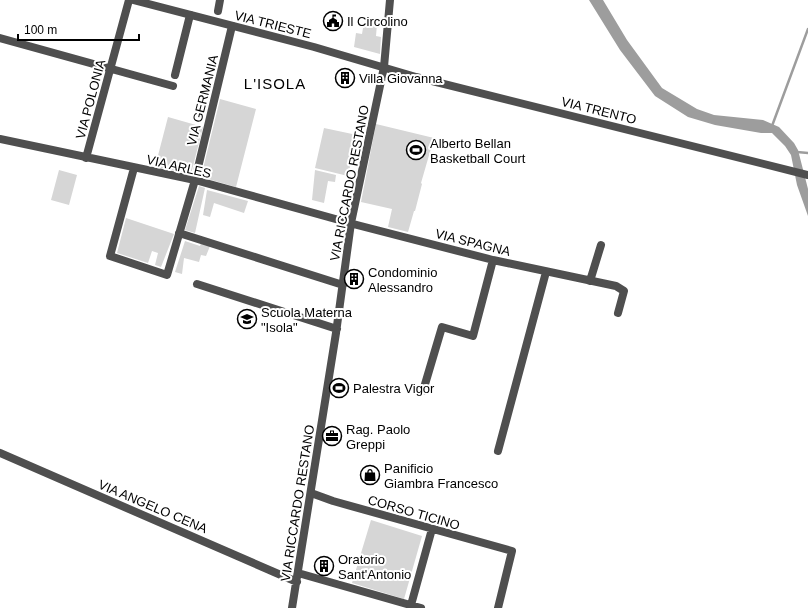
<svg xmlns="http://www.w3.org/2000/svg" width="808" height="608" viewBox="0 0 808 608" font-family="Arial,sans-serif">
<rect width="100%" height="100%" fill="#fff"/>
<path fill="#d6d6d6" d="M364,22l13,2 -1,12 5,1 -1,17 -26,-7 2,-14 6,1z
M220,99l36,10 -20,78 -35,-10z
M168,117l35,10 -12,47 -36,-7z
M376,124l58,14 -13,45 1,1 -7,27h-1l-6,21 -20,-5 4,-18 -31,-7z
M324,128l33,7 -9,41 -33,-8z
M59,170l18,5 -8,30 -18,-5z
M315,170l21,5 -1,7 -7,-1 -4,22 -12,-3z
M199,186l6,2 -10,45 -10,-3z
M207,190l41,11 -4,12 -30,-10 -4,14 -7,-2z
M126,218l48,16 -13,33 -6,-2 3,-12 -6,-2 -4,12 -31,-10z
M185,241l15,5 1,-3 9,3 -4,10 -5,-1 -2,7 -15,-4 -2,16 -7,-2z
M371,520l51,16 -18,63 -52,-16z"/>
<path fill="#9d9d9d" d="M589,0h14l24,40 35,48 35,21 17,6 49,5 16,7 15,16 4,7 10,39v27l-11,-31 -6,-30 -6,-9 -13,-13h-11l-46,-8 -27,-8 -33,-21 -35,-46z"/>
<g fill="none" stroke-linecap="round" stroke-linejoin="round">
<path stroke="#9d9d9d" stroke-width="2.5" d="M772,126l36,-97
M797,152l11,1"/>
<path stroke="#4f4f4f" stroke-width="8" d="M218,11l2,-11
M0,38l173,48
M175,75l15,-60
M0,139l195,41 162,45 136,35 123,26 8,5 -6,22
M86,158l43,-158
M134,168l-24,88 57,19 28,-95 37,-154
M179,233l164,52
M590,281l11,-36
M197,284l140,45
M423,391l19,-64 31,9 20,-76
M498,451l48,-179
M0,453l297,129
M311,493l22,8 179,50 -14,57
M298,573l123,35
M411,605l21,-76
M292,608l44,-275 15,-110 33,-156"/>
<path stroke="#4f4f4f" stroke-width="8" d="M133,0l181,47 102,30 392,98
M384,67l6,-67"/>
</g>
<defs>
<g id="civic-ring" transform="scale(1)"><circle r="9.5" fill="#fff" stroke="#000" stroke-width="1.5"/><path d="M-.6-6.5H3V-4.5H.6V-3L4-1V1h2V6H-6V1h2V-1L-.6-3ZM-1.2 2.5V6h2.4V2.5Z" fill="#000"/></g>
<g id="building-ring" transform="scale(1)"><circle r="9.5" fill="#fff" stroke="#000" stroke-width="1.5"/><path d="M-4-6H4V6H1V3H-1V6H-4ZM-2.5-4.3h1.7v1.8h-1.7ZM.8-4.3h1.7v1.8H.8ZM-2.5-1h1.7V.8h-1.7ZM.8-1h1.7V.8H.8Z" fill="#000"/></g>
<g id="stadium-ring" transform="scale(1)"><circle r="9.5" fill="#fff" stroke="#000" stroke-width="1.5"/><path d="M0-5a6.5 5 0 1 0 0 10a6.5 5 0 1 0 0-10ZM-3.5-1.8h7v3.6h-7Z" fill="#000"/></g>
<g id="school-ring" transform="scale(1)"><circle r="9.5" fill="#fff" stroke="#000" stroke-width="1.5"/><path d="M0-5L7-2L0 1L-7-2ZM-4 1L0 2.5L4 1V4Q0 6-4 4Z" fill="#000"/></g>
<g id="office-ring" transform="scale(1)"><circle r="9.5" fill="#fff" stroke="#000" stroke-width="1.5"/><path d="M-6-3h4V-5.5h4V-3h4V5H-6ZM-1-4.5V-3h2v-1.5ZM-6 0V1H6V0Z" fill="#000"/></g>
<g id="shop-ring" transform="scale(1)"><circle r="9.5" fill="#fff" stroke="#000" stroke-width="1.5"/><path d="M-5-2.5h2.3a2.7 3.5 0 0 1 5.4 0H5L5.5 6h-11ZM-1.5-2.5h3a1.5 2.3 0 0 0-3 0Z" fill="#000"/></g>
</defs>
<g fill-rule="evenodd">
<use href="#civic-ring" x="333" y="21"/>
<use href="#building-ring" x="345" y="78"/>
<use href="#stadium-ring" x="416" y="150"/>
<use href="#building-ring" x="354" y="279"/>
<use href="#school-ring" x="247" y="319"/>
<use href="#stadium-ring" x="339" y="388"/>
<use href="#office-ring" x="332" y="436"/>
<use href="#shop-ring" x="370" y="475"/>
<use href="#building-ring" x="324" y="566"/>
</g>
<g text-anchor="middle" stroke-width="4" stroke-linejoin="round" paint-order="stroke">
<g font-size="13" fill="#000" stroke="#fff" text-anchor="start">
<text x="347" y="26">Il Circolino</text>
<text x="359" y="83">Villa Giovanna</text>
<text x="430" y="148">Alberto Bellan<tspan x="430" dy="15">Basketball Court</tspan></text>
<text x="368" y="277">Condominio<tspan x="368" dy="15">Alessandro</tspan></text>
<text x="261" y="317">Scuola Materna<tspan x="261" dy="15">"Isola"</tspan></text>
<text x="353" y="393">Palestra Vigor</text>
<text x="346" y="434">Rag. Paolo<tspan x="346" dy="15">Greppi</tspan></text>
<text x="384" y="473">Panificio<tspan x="384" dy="15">Giambra Francesco</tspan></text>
<text x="338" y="564">Oratorio<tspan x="338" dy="15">Sant'Antonio</tspan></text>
</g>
<g font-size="13" fill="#000" stroke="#fff">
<text transform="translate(273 24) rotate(14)" y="5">VIA TRIESTE</text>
<text transform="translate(90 99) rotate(-75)" y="5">VIA POLONIA</text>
<text transform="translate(202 100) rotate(-76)" y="5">VIA GERMANIA</text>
<text transform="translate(599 110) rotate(14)" y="5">VIA TRENTO</text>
<text transform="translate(179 166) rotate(13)" y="5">VIA ARLES</text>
<text transform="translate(349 183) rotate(-79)" y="5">VIA RICCARDO RESTANO</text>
<text transform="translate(473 242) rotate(14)" y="5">VIA SPAGNA</text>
<text transform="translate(297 503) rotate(-81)" y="5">VIA RICCARDO RESTANO</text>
<text transform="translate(153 506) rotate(23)" y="5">VIA ANGELO CENA</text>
<text transform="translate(414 512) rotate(16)" y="5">CORSO TICINO</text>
</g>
<g font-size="15" letter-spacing="1" fill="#000" stroke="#fff">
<text x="275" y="89">L'ISOLA</text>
</g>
</g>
<path d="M18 34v6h121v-6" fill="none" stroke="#000000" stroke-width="2"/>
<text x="24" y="34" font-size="12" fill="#000000" stroke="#ffffff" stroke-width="3" paint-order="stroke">100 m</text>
</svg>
